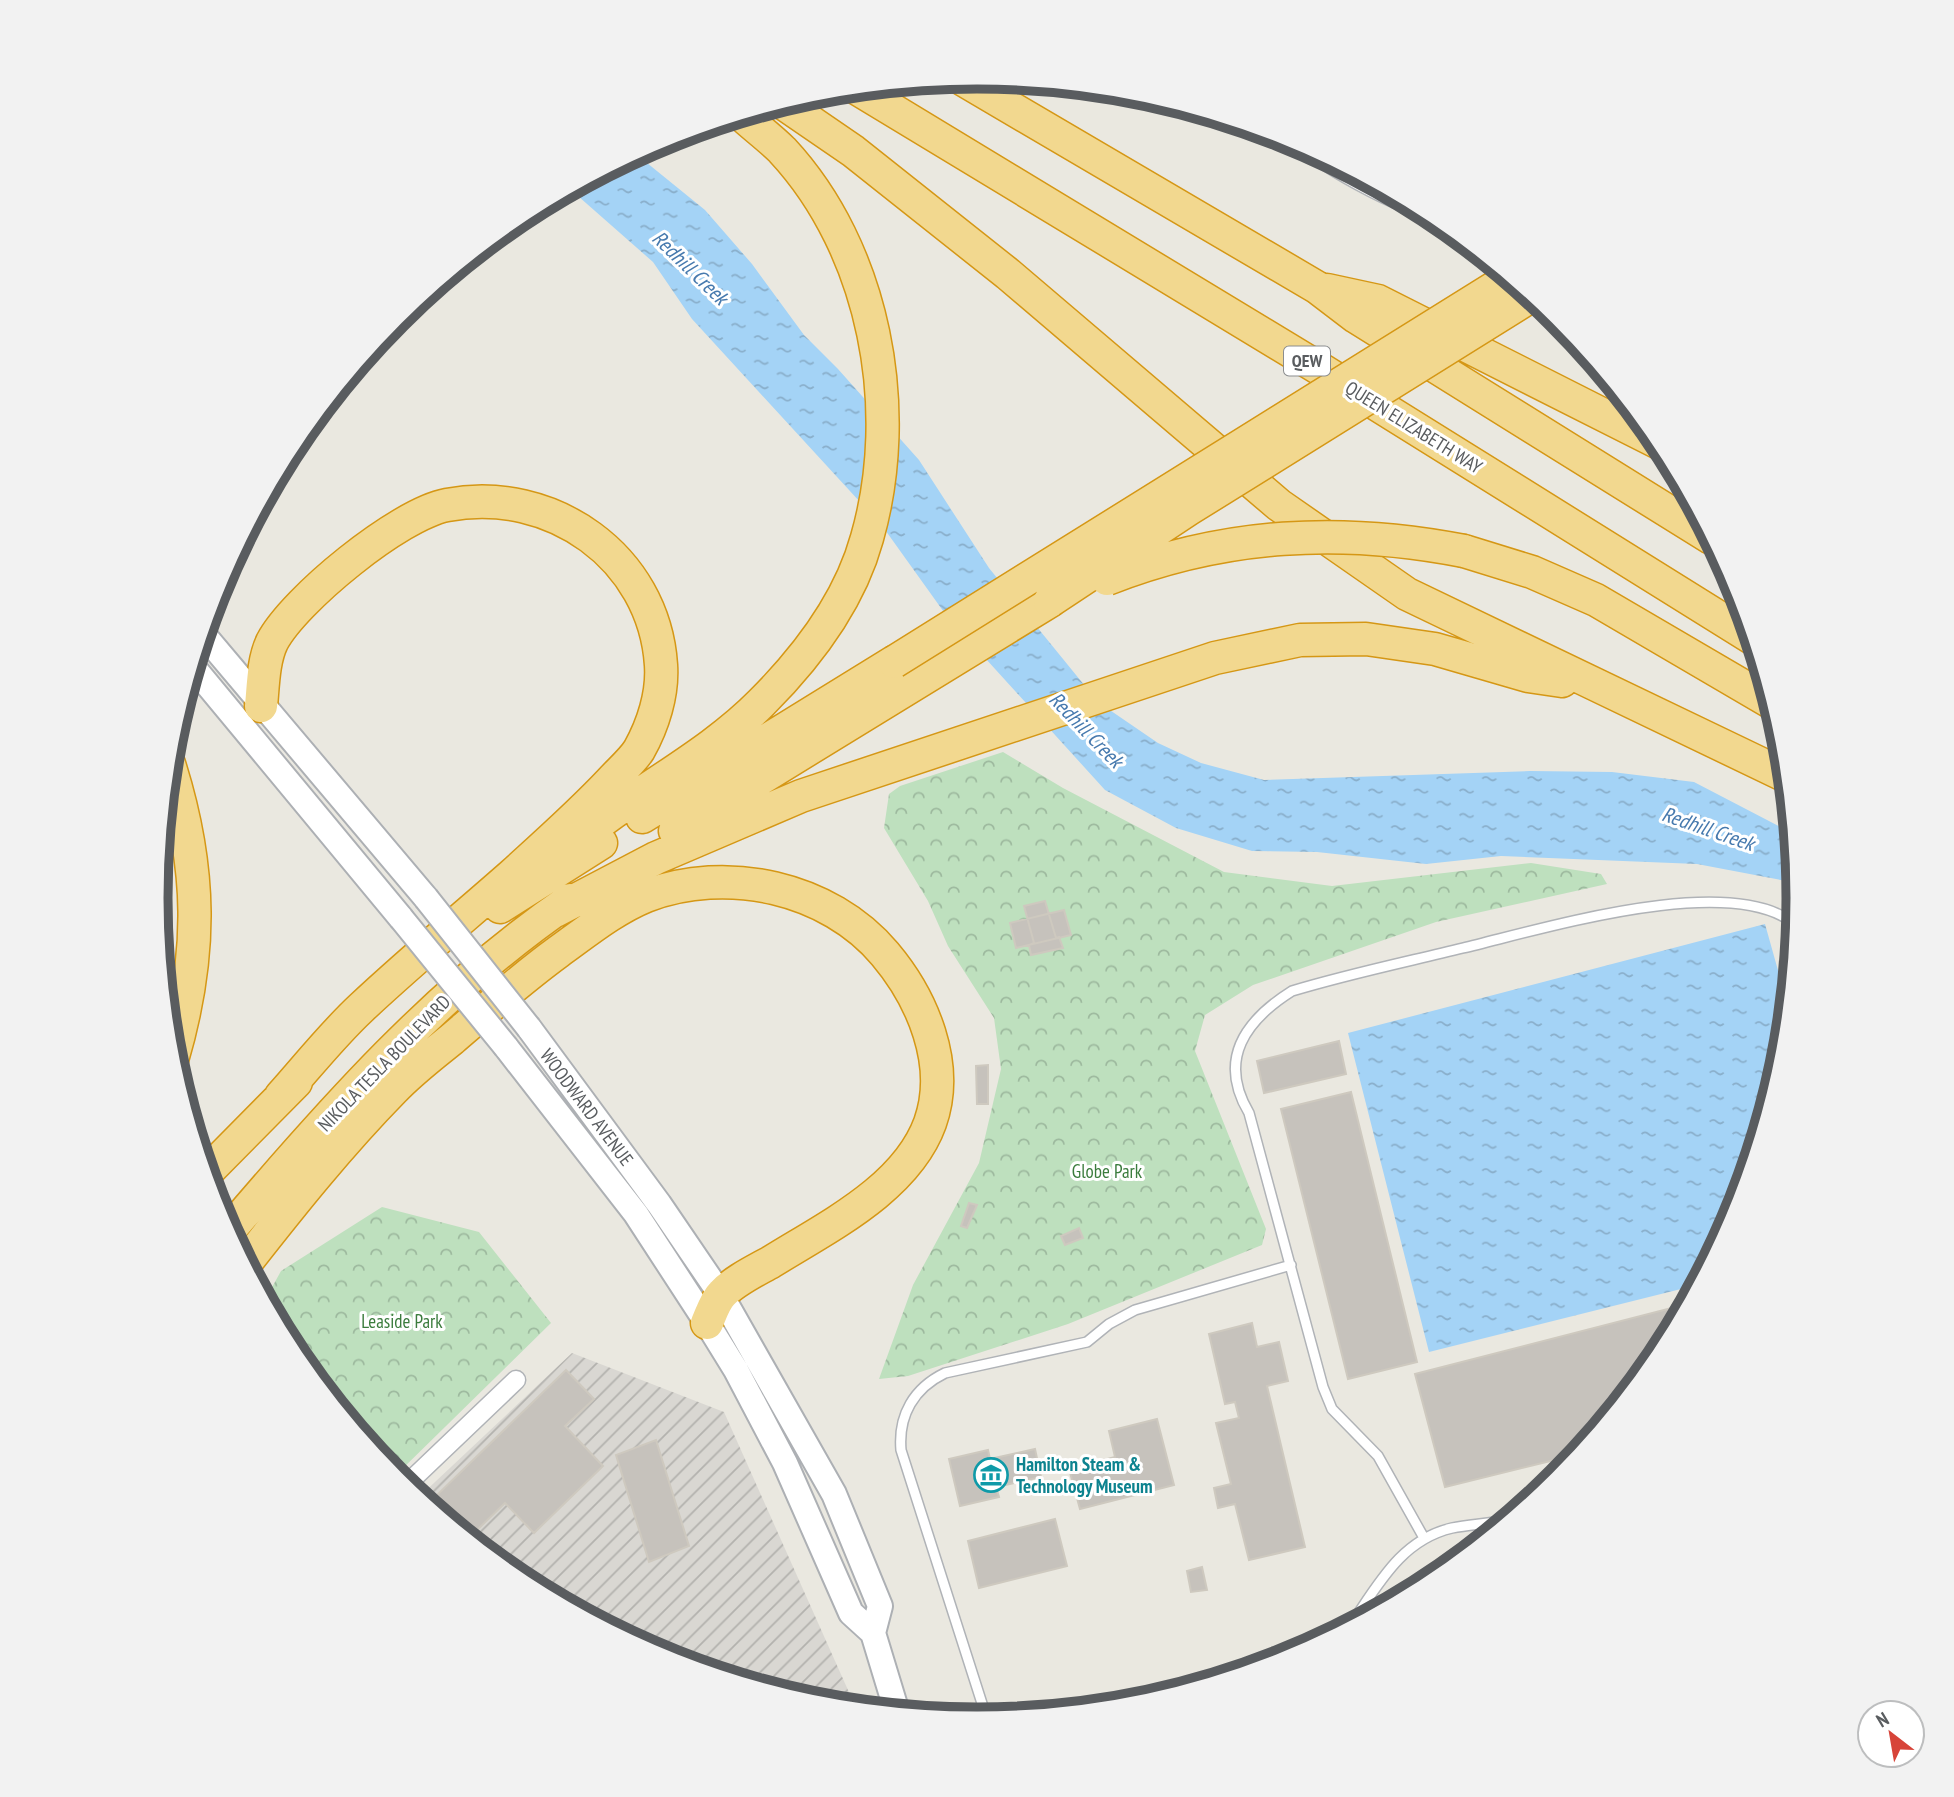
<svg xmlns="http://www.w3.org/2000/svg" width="1954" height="1797" viewBox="0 0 1954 1797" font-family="'PT Sans Narrow',sans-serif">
<defs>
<pattern id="industrial-furrows" width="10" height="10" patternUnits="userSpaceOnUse" patternTransform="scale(1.75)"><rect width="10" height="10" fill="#d9d7d2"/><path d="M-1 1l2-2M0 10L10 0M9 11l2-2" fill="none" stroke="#b3b2ae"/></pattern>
<pattern id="forest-crowns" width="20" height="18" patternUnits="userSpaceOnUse" patternTransform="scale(1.75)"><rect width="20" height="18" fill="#bee0be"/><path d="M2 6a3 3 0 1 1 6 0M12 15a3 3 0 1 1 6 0" fill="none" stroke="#9db99e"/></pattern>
<pattern id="water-ripples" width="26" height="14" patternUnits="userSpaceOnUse" patternTransform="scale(1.75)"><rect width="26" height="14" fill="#a4d3f6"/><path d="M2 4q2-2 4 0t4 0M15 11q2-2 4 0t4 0" fill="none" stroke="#89aeca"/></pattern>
</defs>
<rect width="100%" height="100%" fill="#eae8e0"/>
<path fill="url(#industrial-furrows)" d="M572,1353l152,59 132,296 -40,-4 -154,-47 -142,-76 -102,-83z"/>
<path fill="url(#forest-crowns)" d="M1003,752l60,36 161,84 108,14 199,-23 70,11 6,10 -171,38 -183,63 -48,30 -10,36 71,178 -4,16 -194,79 -160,52 -29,3 34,-94 66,-122 22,-94 -7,-51 -46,-72 -20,-45 -44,-73 5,-34 11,-8z
M382,1207l97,25 72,91 -157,154 -100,-122 -29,-55 16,-29z"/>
<path fill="url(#water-ripples)" d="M636,154l69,56 47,54 52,71 34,34 81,91 70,108 109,134 60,41 43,20 63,17 266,-9 82,1 82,10 98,51 5,50 -100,-19 -196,-8 -75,8 -109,-12 -65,-1 -76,-23 -71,-38 -159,-175 -63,-88 -191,-208 -39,-57 -83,-73z
M1765,924l23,82 -5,53 -47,154 -39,72 -268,67 -81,-319z"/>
<path fill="#c6c2bc" stroke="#cec9bf" stroke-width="2" d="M1045,901l11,37 3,-1 4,11 -32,7 -2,-10 5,-2 -10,-37z
M1064,910l7,25 -55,13 -6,-25z
M1339,1041l7,33 -82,19 -7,-32z
M988,1065v39h-11l-1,-38z
M1351,1092l66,270 -69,17 -67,-270z
M969,1203l8,2 -10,23 -6,-2z
M1079,1228l4,10 -18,7 -4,-9z
M1687,1304l-27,51 -81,99 -134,33 -30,-113z
M1252,1323l5,24 22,-5 9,39 -21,5 38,161 -56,13 -14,-56 -17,4 -4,-20 17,-4 -15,-61 23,-5 -4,-16 -10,2 -16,-70z
M566,1370l28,29 -29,27 38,40 -69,67 -29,-30 -31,30 -37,-38z
M1157,1419l17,66 -94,24 -11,-40 46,-12 -6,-26z
M656,1440l33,106 -40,16 -33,-107z
M1035,1449l6,28 -45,10 3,10 -39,9 -11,-47 39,-9 2,9z
M1055,1519l12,47 -88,22 -11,-47z
M1202,1567l5,23 -16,2 -4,-21z"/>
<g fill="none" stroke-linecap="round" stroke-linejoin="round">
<g stroke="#b0b3b7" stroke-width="12">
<path id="service" d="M1291,139c19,23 111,74 140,75
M1424,1538l-46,-82 -46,-47 -9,-22 -74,-274c-32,-54 -3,-93 43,-122 56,-17 114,-29 171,-43 77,-18 268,-78 333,-23
M1349,1627c28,-40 51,-87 103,-99 19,-4 38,-4 58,-9
M987,1719l-86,-269c-3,-35 13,-62 44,-77l142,-31 22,-18 26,-14 156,-45"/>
</g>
<g stroke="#b0b3b7" stroke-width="21">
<path id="minor" d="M405,1486l111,-106"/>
</g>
<g stroke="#adb0b4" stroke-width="28">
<path id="secondary" d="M203,634l223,264
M193,667l208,251
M529,1028l130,176 62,91 113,199 46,112 -7,27 24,79
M506,1047l130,167 71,109 29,47 49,93 66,150 22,20"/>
</g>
<g stroke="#d59715" stroke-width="35">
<path id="motorway" d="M962,79l356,209 38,29 355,221
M858,89l459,278 435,271
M783,103l70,48 155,123 271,231 128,89 379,182
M1327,290l51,11 283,143
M1464,551l68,21 64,28 176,103
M261,706c2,-20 2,-45 11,-64 22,-42 127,-128 175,-137 104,-20 207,52 214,160 2,29 -8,60 -22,85 -7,11 -19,21 -28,31 -31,33 -65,63 -99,94 -50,44 -102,87 -151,133 -29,27 -54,59 -80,88
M169,764c33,104 34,191 3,296
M642,817l252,-155
M675,831l375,-230
M572,845c59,-52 134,-86 190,-143 45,-45 88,-102 105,-164 37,-129 8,-288 -85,-388 -12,-12 -27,-23 -40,-35
M500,907l101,-64
M555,911l101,-53 145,-62 414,-138 85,-18 66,-1 69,10 93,27 34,5
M206,1173l90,-91
M228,1232c103,-121 210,-242 342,-332
M245,1264c47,-60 95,-120 148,-174 18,-19 39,-35 59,-51 35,-30 69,-60 106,-87 28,-20 56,-43 88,-56 80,-31 183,-9 239,58 37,44 66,110 45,169 -24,66 -103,104 -159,139 -16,9 -37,19 -49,32 -7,7 -11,20 -15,29"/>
</g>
<use href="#service" stroke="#fff" stroke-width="9"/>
<use href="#minor" stroke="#fff" stroke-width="18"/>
<use href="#secondary" stroke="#fff" stroke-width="24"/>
<use href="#motorway" stroke="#f2d88f" stroke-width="32"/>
<g stroke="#adb0b4" stroke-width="28" stroke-linecap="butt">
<path id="secondary-bridge" d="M426,898l103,130
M401,918l105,129"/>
</g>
<g stroke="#d59715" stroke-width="35" stroke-linecap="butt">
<path id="motorway-bridge" d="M1107,579c117,-46 234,-52 357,-28
M1050,601l139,-92 342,-213
M894,662l616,-384"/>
</g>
<use href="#secondary-bridge" stroke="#fff" stroke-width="24"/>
<use href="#motorway-bridge" stroke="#f2d88f" stroke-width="32"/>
</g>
<defs>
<g id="museum-ring" transform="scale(1.75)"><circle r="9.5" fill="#fff" stroke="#0f9aa8" stroke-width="1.5"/><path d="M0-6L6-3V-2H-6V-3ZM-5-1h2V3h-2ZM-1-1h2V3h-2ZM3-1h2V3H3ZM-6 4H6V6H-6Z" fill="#0f9aa8"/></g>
</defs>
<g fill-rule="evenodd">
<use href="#museum-ring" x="991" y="1475"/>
</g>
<g text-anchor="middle" stroke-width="6" stroke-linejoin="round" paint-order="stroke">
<rect fill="#fff" stroke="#8b8d8f" stroke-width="2" x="1284" y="346.5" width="46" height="29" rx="5"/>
<g font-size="18" font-weight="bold" fill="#595c5f">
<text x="1307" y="367">QEW</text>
</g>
<g font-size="19" fill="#595c5f" stroke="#fff">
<text transform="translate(1414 427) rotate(32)" y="7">QUEEN ELIZABETH WAY</text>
<text transform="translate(384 1063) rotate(-46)" y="7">NIKOLA TESLA BOULEVARD</text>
<text transform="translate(587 1107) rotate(53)" y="7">WOODWARD AVENUE</text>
</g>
<g font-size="19" fill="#3b7c3d" stroke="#fff">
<text x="1107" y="1178">Globe Park</text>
<text x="402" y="1328">Leaside Park</text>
</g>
<g font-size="19" font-weight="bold" fill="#0d838f" stroke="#fff" text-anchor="start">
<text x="1016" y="1471">Hamilton Steam &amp;<tspan x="1016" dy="22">Technology Museum</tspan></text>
</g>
<g font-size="21" font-style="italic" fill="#477aae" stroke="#fff">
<text transform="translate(690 268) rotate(44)" y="7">Redhill Creek</text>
<text transform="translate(1086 730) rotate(46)" y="7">Redhill Creek</text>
<text transform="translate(1708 829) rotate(19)" y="7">Redhill Creek</text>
</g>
</g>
<path d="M0 0H1954V1797H0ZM168 898a809 809 0 1 1 1618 0a809 809 0 1 1-1618 0Z" fill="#f2f2f2" fill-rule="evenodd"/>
<path fill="none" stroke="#595c5f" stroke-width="9" d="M168 898a809 809 0 1 1 1618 0a809 809 0 1 1-1618 0Z"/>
<g transform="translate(1891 1734) rotate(329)"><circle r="33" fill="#ffffff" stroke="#bdbebf" stroke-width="2"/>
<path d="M0-5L12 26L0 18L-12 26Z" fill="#d74439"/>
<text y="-10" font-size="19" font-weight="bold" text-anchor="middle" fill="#595c5f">N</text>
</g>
</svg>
